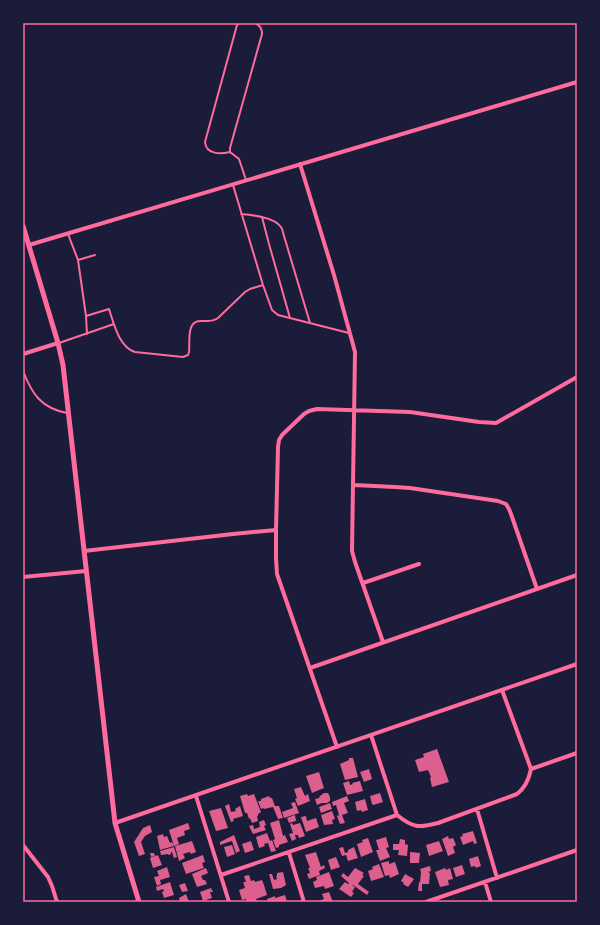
<svg xmlns="http://www.w3.org/2000/svg" width="600" height="925" viewBox="0 0 600 925" font-family="'Roboto Serif',serif">
<rect width="100%" height="100%" fill="#1b1b3a"/>
<path fill="#dd5f8e" d="M437,749l12,33 -17,5 -2,-9 1,-1 -3,-7 -9,2 -4,-12 9,-3 -1,-3z
M349,758h4l5,19 -13,3 -5,-16 9,-4z
M369,769l3,10 -8,3 -4,-10z
M319,772l5,16 -12,5 -6,-17z
M349,781l1,4 3,-1 -1,-1 8,-2 3,10 -16,4 -4,-12z
M301,787l4,9 3,-2 2,7 -12,5 -3,-7 2,-1 -3,-9z
M324,793h4l2,4v4l-3,2h-5l-5,2 -2,-6 4,-1 1,-2z
M380,793l3,9 -10,3 -1,-1 -2,-8z
M247,794l1,2 6,-2 7,18 -3,2v2h-1l1,5 -6,2 -2,-5 -1,1 -2,-6h-2l-5,-17z
M269,796l1,2h2l3,8h4l4,12 -5,1 -5,-12 -9,2 -1,-1 -2,1 -3,-8h3v-2z
M347,796l2,5 -5,2 4,10 -6,2 3,8 -5,1 -3,-8 2,-1 -3,-10 -3,1 -1,-4z
M365,799l3,11 -6,2 -1,-2 -4,1 -2,-9z
M295,802l4,11 -15,5 -2,-6 11,-4 -2,-5z
M330,803l2,6 -11,4 -2,-6z
M229,804l2,8 5,-1 -1,-2 5,-3 3,10 -10,3 1,2 -3,1 -6,-16z
M221,808l7,20 -12,3 -7,-20z
M332,811l3,8 -3,1 1,4 -9,1 -3,-10z
M295,815l1,6 -7,2 -2,-5z
M306,816l1,5 9,-3 3,9 -13,5 -5,-15z
M264,820l2,5 -2,1 2,4 -13,4 -4,-8 4,-1 1,4 6,-2 -1,-5z
M279,820l4,16 2,-1 3,7 -9,3v2l-3,1 -3,-8 2,-1 -5,-16z
M188,823l2,6 -6,2 1,4 -8,3 2,6 -5,2 -5,-16z
M292,823l1,2 7,-2 5,13 -6,2 -1,-3h-3l1,4 -4,2 -3,-7 4,-1 -3,-9z
M150,825l2,7 -7,4 -4,6 4,12 -6,2 -5,-14 9,-14z
M473,831l4,12 -3,1 -1,-3 -10,4 -3,-8 3,-1 -1,-2z
M267,833l3,8 2,-1 4,11 -5,1 -3,-9 -4,1 1,2 -6,2 -3,-11z
M163,834l1,3 3,-1 3,7 2,-1 2,4 -14,4 -3,-14z
M234,835l6,16 -4,2 -4,-12 -12,4v-3z
M448,836l1,3 4,-1 3,7 -3,2 2,6 -7,3 -6,-17z
M386,837l3,10 -3,1 4,9 -10,4 -4,-11h3l-3,-10z
M368,838l5,14 -12,5 -4,-13 6,-2 -1,-2z
M400,839l5,1v4l3,1 -1,11 -9,-1 1,-5h-6v-6h6z
M192,841l4,11 -5,2 -1,-2 -7,2 2,4 -6,3 -4,-15z
M251,841l3,9 -9,3 -3,-9z
M439,841l4,10 -14,5 -3,-11z
M232,845l3,9 -8,3 -3,-10z
M174,847l3,10 -3,1 -2,-6h-1v2l-2,1 -1,-1 -7,1 -1,-4z
M343,847l2,6 3,-1v-2l6,-3 4,11 -10,3 -2,-6 -4,1 -3,-8z
M316,852l5,15 3,-2 1,3 -6,3 1,4 -11,4 -2,-5 3,-1 -2,-5h2l-5,-13z
M410,852l10,1 -1,10h-9z
M150,853h4l1,3 3,-1 4,10 -9,3 -3,-10 5,-2 -4,1z
M203,855l2,7 -3,1 2,5 -18,6 -4,-11z
M478,856l3,10 -5,2 -1,-2 -4,1 -2,-8z
M336,857l4,10 -9,3 -3,-10z
M389,861v3l6,-2 4,12 -9,4 -1,-3 -4,1 -4,-13z
M379,864l5,13 -13,4 -3,-10 5,-2 -1,-2z
M462,865l3,9 -9,3 -3,-9z
M430,866l1,5 -3,1 2,1 -1,11h-7v7h-4l1,-9h1l1,-10 -1,-3z
M167,867l3,10 -10,3 1,4 -4,2 -3,-9 5,-1 -2,-5z
M206,868l2,5 -7,3 2,4h2l2,4 -10,3 -5,-13z
M355,868l9,5 -2,2 2,1 -6,8 11,8 -2,3 -14,-10h-1l3,2 -3,5 2,1 -3,4 -12,-8 6,-7 3,2 1,-1 -8,-7 2,-3 5,4z
M445,868l1,2 4,-2 3,11 -5,1 1,5 -9,2 -5,-15z
M283,872l3,13 -5,3 -8,1 -4,-15h3l2,6 3,-1 -1,-3h1v-3z
M329,872l5,14 -9,3 -1,-3 -9,2 -2,-6 4,-2 -1,-3z
M405,874l9,5 -6,8 -5,-3 1,-1 -3,-2z
M249,875l2,6 3,-1 1,2 7,-2 2,5 3,10 -11,4 1,3h-10l-1,-3 -4,1 -3,-10 6,-2 -2,-6h3l-2,-6z
M170,882l4,13 -10,3 -2,-6 2,-1 -1,-2 -6,2 -1,-4z
M185,883l3,8 -6,1 -3,-7z
M211,888l2,4h-3l2,6 -9,3 -3,-9z
M329,892l4,10h-17l8,-3 -2,-5z
M186,894l3,8h-9l-1,-4z
M285,895l2,7h-19l-1,-3 8,-3v2z"/>
<g fill="none" stroke-linecap="round" stroke-linejoin="round">
<path stroke="#ff6b9d" stroke-width="2" d="M230,152c-9,2 -24,3 -25,-10l32,-117 2,-2
M246,180l-7,-21 -9,-7v-4l32,-114c0,-6 -2,-8 -7,-11
M233,185l30,100 9,25 6,5 71,18
M241,214c12,1 33,3 40,13 2,3 2,6 3,9l26,87
M262,217l7,27 21,74
M68,234l10,26 8,56 1,18
M78,260l17,-5
M86,316l23,-7c5,15 10,38 26,43l48,5 5,-2 1,-3c1,-7 -2,-27 7,-30 1,-1 4,-1 6,-1 6,0 10,1 16,-3l27,-26 5,-3 13,-4
M59,343l55,-19
M23,371c9,23 18,37 44,42"/>
<path stroke="#ff6b9d" stroke-width="4" d="M300,164l34,111 21,77 -3,199 3,11 28,80
M29,245l548,-163
M23,354l35,-11
M354,485l41,2 15,1 88,13 8,3 3,5 2,5 26,75
M84,551l149,-17 43,-4
M23,577l63,-6
M363,583l56,-19
M310,668l267,-93
M502,690l29,79
M371,735l26,80
M337,747l-60,-173 -1,-16v-28l2,-83 1,-7 3,-5 22,-21 5,-3 8,-2 93,3 69,10 17,1 81,-46
M531,769l46,-16
M196,796l33,106
M477,809l20,69
M397,815c16,13 22,13 41,8l79,-29c8,-6 12,-15 14,-25
M115,823l462,-159
M23,845l25,32 4,9 5,16
M289,853l15,49
M221,875l176,-60
M485,882l6,20
M426,902l151,-52"/>
<path stroke="#ff6b9d" stroke-width="5" d="M23,226l35,117 5,22 52,458 24,79"/>
</g>
<rect width="600" height="925" fill="none" stroke="#1b1b3a" stroke-width="48"/>
<rect x="24" y="24" width="552" height="877" fill="none" stroke="#ff6b9d" stroke-width="1.5"/>
</svg>
